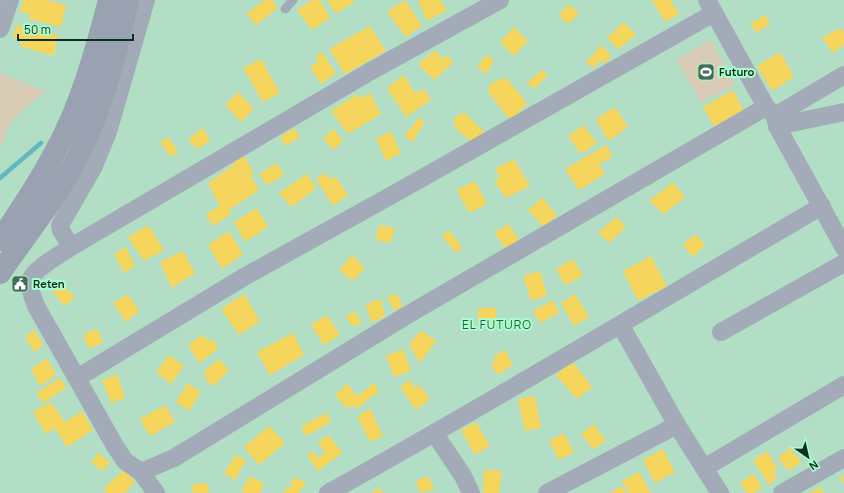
<svg xmlns="http://www.w3.org/2000/svg" width="844" height="493" viewBox="0 0 844 493" font-family="Manrope,sans-serif">
<rect width="100%" height="100%" fill="#b1dec4"/>
<path fill="#d9ccb7" d="M711,40l24,45 -34,17 -25,-43z
M0,73l45,18 -34,30 -11,28z"/>
<path fill="#f6d55c" d="M23,0h24l19,5 -5,22 -32,-8 1,-5 -10,-2z
M265,0h7l6,8 -22,17 -10,-11z
M312,0h8l10,18 -18,12 -15,-20z
M327,0h26l1,2 -18,12z
M405,0l17,26 -16,11 -19,-25z
M418,0h22l7,10 -20,11z
M652,0h19l8,14 -14,8z
M568,4l11,9 -10,11 -11,-8z
M765,15l5,8 -13,10 -7,-9z
M624,22l12,13 -18,14 -11,-11z
M16,25l8,3 2,-3 32,10 -4,21 -34,-10 2,-5 -9,-3z
M370,26l16,25 -41,23 -16,-25z
M514,27l14,14 -14,15 -14,-14z
M840,28l4,5v12l-11,8 -11,-15z
M602,45l9,11 -6,8 -5,-4 -6,8 -8,-6z
M435,50l8,9 5,-4 5,8 -19,17 -16,-16z
M322,52l14,21 -15,11 -11,-17 8,-5 -2,-6z
M780,52l14,25 -22,14 -15,-25z
M487,54l7,7 -8,13 -9,-7z
M261,59l19,34 -17,9 -20,-34z
M542,70l6,5 -14,14 -7,-6z
M404,75l11,18 9,-4 7,11 -25,17 -19,-29z
M502,78l5,1 20,24 -16,18 -23,-29 2,-8z
M733,90l11,21 -29,17 -12,-21z
M238,92l16,17 -13,13 -16,-17z
M370,93l11,21 -33,20 -17,-23 26,-17 3,4z
M615,107l13,20 -20,14 -12,-22z
M463,113h2l20,20 -11,11 -19,-16 -1,-10z
M419,118l6,3 -12,21 -9,-6z
M583,125l14,18 -16,11 -13,-18z
M203,128l7,13 -13,8 -9,-10z
M294,128l6,9 -14,9 -6,-9z
M334,129l9,12 -10,9 -10,-12z
M391,131l10,22 -15,8 -10,-22z
M168,137l10,14 -7,6 -11,-14z
M606,145l7,11 -14,9 6,9 -26,16 -14,-21z
M244,156l10,17 -4,2 9,15 -30,20 2,4 -18,12 -7,-12 14,-8 -12,-23 26,-18v-4z
M514,159l16,27 -24,12 -12,-17 6,-4 -5,-8z
M277,163l7,12 -17,10 -8,-11z
M325,173l5,6 6,-2 12,18 -15,11 -17,-27z
M307,174l9,14 -24,19 -13,-14z
M475,181l12,23 -18,9 -12,-23z
M673,182l12,15 -21,17 -15,-13z
M542,198l15,17 -13,12 -16,-17z
M257,208l11,19 -23,15 -11,-20z
M616,217l10,10 -17,16 -11,-10z
M508,224l12,17 -12,10 -14,-18z
M148,225l16,25 -20,11 -16,-24z
M379,225l16,3 -5,15 -14,-3z
M449,230l13,17 -6,6 -14,-17z
M229,231l14,23 -21,15 -14,-24z
M695,234l10,11 -12,12 -10,-12z
M126,247l9,19 -11,7 -10,-19z
M183,251l12,22 -23,15 -12,-26z
M352,255l13,13 -12,13 -14,-11z
M651,256l16,30 -29,15 -15,-30z
M573,259l10,17 -18,9 -9,-16z
M540,271l7,25 -16,5 -8,-25z
M63,284l12,14 -11,8 -11,-14z
M396,293l7,13 -8,5 -8,-13z
M128,294l11,17 -13,11 -13,-19z
M244,294l16,27 -21,14 -18,-26z
M575,294l14,23 -15,9 -13,-23z
M381,299l4,18 -14,5 -5,-18z
M553,300l6,13 -19,10 -7,-12z
M478,308h18l-1,19h-17z
M354,311l8,11 -9,5 -7,-10z
M327,315l13,20 -16,10 -13,-20z
M97,328l6,14 -14,7 -6,-14z
M35,330l8,15 -9,7 -9,-16z
M421,330l15,11 -16,22 -11,-18z
M293,333l11,22 -34,20 -13,-23z
M203,334l5,7 5,-2 5,10 -19,14 -11,-18z
M403,349l8,22 -17,6 -8,-21z
M505,350l8,15 -15,10 -7,-10 4,-3 -2,-5z
M169,355l15,11 -13,18 -15,-12z
M47,358l9,17 -16,11 -9,-17z
M219,359l10,11 -15,16 -9,-6 2,-2 -4,-6z
M572,361l20,26 -15,12 -21,-24z
M117,374l8,24 -14,5 -9,-23z
M60,378l6,10 -23,15 -7,-10z
M410,380l5,8 4,-3 11,14 -14,11 -16,-23z
M188,383l13,9 -12,19 -13,-9z
M374,383l5,8 -23,18 -3,-4 -5,4 -13,-14 12,-11 10,12z
M535,396l6,32 -16,3 -7,-32z
M51,402l14,20 17,-11 11,19 -26,17 -12,-19 -9,6 -13,-22z
M165,405l10,17 -25,14 -10,-17z
M370,408l13,28 -13,6 -13,-25z
M327,413l4,9 -25,14 -5,-10z
M476,422l14,24 -15,9 -14,-25z
M594,424l12,17 -13,8 -12,-15z
M269,426l16,17 -26,22 -15,-18z
M564,433l10,19 -15,8 -10,-19z
M329,435l13,18 -24,18 -11,-16 6,-4 5,7 7,-5 -7,-11z
M790,448l11,14 -12,9 -11,-13z
M663,449l12,23 -20,11 -12,-23z
M767,451l11,18 -5,3 4,6 -8,7 -16,-25z
M99,453l11,10 -8,8 -11,-9z
M236,455l10,5 -11,20 -11,-7z
M124,470l11,12 -10,11h-18l-4,-4z
M484,470l18,1 -3,22h-16z
M639,472l12,21h-22l-7,-12z
M753,474l9,13 -8,6h-7l-7,-10z
M844,475v10l-4,-7z
M250,476l14,8 -4,9h-15l-4,-2z
M428,476l6,13 -14,4 -4,-12z
M297,477l9,7 -7,7 2,2h-16l-2,-2 9,-5 -2,-3z
M207,483l2,10h-16l-2,-8z
M621,486l5,7h-16z
M820,487l4,6h-15z
M380,488l3,5h-12z"/>
<path fill="#5aae61" d="M20,278l7,7 -4,6 -10,-1 1,-7z"/>
<g fill="none" stroke-linecap="round" stroke-linejoin="round">
<path stroke="#64b6c0" stroke-width="4.5" d="M0,178l41,-35"/>
<path stroke="#a2abb7" stroke-width="9" d="M285,9l8,-9"/>
<path stroke="#a2abb7" stroke-width="18" d="M707,0l59,107 9,9 2,10 67,122
M0,29l10,-29
M775,116l69,-41
M777,126l67,-14
M71,247l-10,-17 -1,-5 33,-57 15,-36 38,-132
M621,326l56,99 27,43
M721,332l123,-69
M77,378l167,-101 157,-87 313,-177
M435,434l28,42 8,17
M141,472l33,-14 235,-144 357,-207
M156,493l-15,-21 -16,-11 -10,-15 -79,-140c-3,-8 -7,-16 -6,-25 2,-11 31,-27 41,-34l300,-176 129,-71
M328,493c166,-92 329,-191 494,-287
M547,493l130,-68
M720,493l-16,-25 140,-83
M782,493l62,-35"/>
<path stroke="#98a2b0" stroke-width="22" d="M0,240c29,-42 60,-90 78,-138 13,-33 22,-67 31,-102
M0,273c26,-38 57,-76 78,-117 25,-49 38,-102 50,-156"/>
</g>
<defs>
<g id="stadium-square" transform="scale(0.9)"><rect x="-9" y="-9" width="18" height="18" rx="4" fill="#456c57" stroke="#abfece"/><path d="M0-5a6.5 5 0 1 0 0 10a6.5 5 0 1 0 0-10ZM-3.5-1.8h7v3.6h-7Z" fill="#fff"/></g>
<g id="civic-square" transform="scale(0.9)"><rect x="-9" y="-9" width="18" height="18" rx="4" fill="#456c57" stroke="#abfece"/><path d="M-.6-6.5H3V-4.5H.6V-3L4-1V1h2V6H-6V1h2V-1L-.6-3ZM-1.2 2.5V6h2.4V2.5Z" fill="#fff"/></g>
</defs>
<g fill-rule="evenodd">
<use href="#stadium-square" x="706" y="72"/>
<use href="#civic-square" x="20" y="284"/>
</g>
<g text-anchor="middle" stroke-width="4" stroke-linejoin="round" paint-order="stroke">
<g font-size="11" font-weight="bold" fill="#0b2f1d" stroke="#abfece" text-anchor="start">
<text x="719" y="76">Futuro</text>
<text x="33" y="288">Reten</text>
</g>
<g font-size="12" letter-spacing="1" fill="#226242" stroke="#abfece">
<text x="497" y="329">EL FUTURO</text>
</g>
</g>
<g transform="translate(808 457) rotate(146)" stroke="#abfece" stroke-width="3" paint-order="stroke">
<path d="M0-3L7 15L0 10L-7 15Z" fill="#0b2f1d"/>
<text y="-6" font-size="11" font-weight="bold" text-anchor="middle" fill="#0b2f1d">N</text>
</g>
<path d="M18 34v6h115v-6" fill="none" stroke="#0b2f1d" stroke-width="2"/>
<text x="24" y="34" font-size="12" fill="#0b2f1d" stroke="#abfece" stroke-width="3" paint-order="stroke">50 m</text>
</svg>
